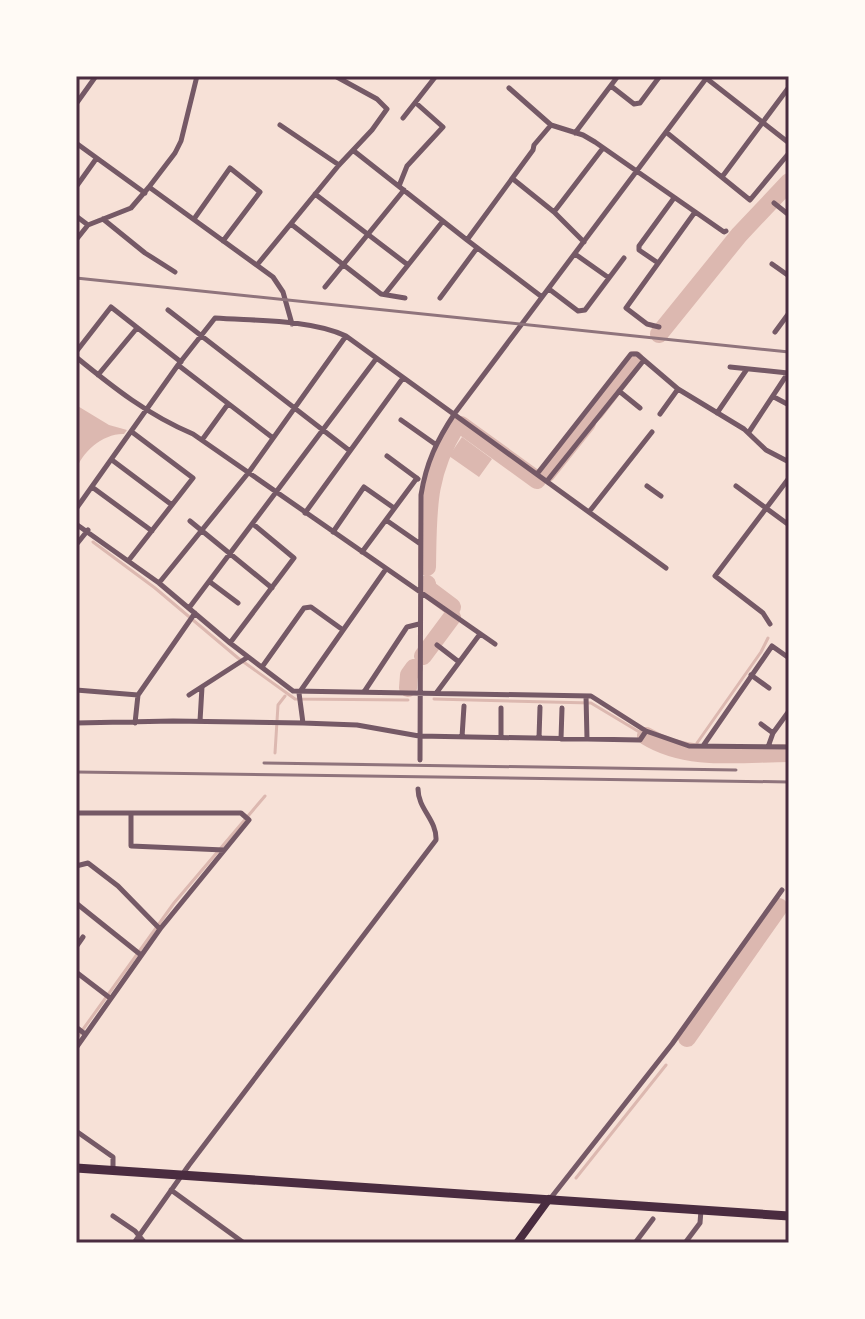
<svg xmlns="http://www.w3.org/2000/svg" width="865" height="1319" viewBox="0 0 865 1319" font-family="'Work Sans',sans-serif">
<rect width="100%" height="100%" fill="#f7e1d7"/>
<path fill="#dcb8b0" d="M76,405l33,20 18,5 -3,4c-20,-1 -43,18 -48,37z
M462,437l30,22 -13,18 -30,-21z"/>
<g fill="none" stroke-linecap="round" stroke-linejoin="round">
<path stroke="#dcb8b0" stroke-width="3" d="M93,542l62,46 83,70 57,41 113,1
M434,699l157,4 55,33
M697,743l64,-91 7,-14
M275,753l3,-48 7,-9
M76,1039l98,-136 91,-107
M576,1178l90,-113"/>
<path stroke="#dcb8b0" stroke-width="18" d="M659,334l80,-99 50,-53
M595,412l40,-52
M546,474l41,-51
M427,567c1,-56 -1,-92 29,-141l5,-1 76,55
M427,584l1,5 24,18
M423,656l29,-39
M408,688l1,-13 5,-7
M646,736c42,26 96,17 143,17
M687,1038l92,-131"/>
<path stroke="#755966" stroke-width="5" d="M706,78l83,65
M611,86l23,18 6,-1 20,-27
M509,88l42,37 32,10 12,7 129,90 2,-1
M76,104l20,-28
M403,118l33,-42
M280,125l59,40
M666,132l84,68 39,-47
M575,133l43,-57
M76,143l69,50
M354,151l113,89 66,-90 1,-5 17,-20
M722,177l67,-90
M513,179l41,33 30,30
M399,186l8,-20 36,-39 -27,-24
M76,187l20,-28
M149,187l26,-34 6,-12 16,-65
M315,194l93,71
M774,203l15,12
M554,212l49,-64
M76,216l12,9
M103,219l42,34 30,19
M194,219l36,-51 30,24 -37,49
M291,224l90,70 24,4
M76,240l12,-15 43,-17 18,-21 124,90 10,15 9,32
M467,240l75,57
M575,254l34,24
M658,263l-19,-13v-4l35,-48
M772,264l17,12
M257,265l82,-100 33,-35 15,-21 -10,-10 -42,-23
M325,287l79,-97
M549,289l29,22 7,-1 39,-52
M385,294l58,-73
M440,298l37,-50
M168,310l182,141
M659,327l-12,-3 -21,-16 69,-96
M775,332l14,-19
M76,352l35,-45 70,55
M76,357c38,31 72,58 117,77l302,210
M178,365l95,73
M730,367l58,6
M98,375l39,-47
M619,391l21,17
M774,397l15,8
M717,413l30,-44
M660,414l18,-25
M401,420l34,24
M749,432l39,-59
M202,440l26,-36
M387,456l31,23
M112,460l60,45
M537,474l94,-120h6l41,35 66,40 22,21 23,12
M547,481l97,-121
M647,486l14,10
M736,486l53,39
M92,487l60,44
M76,509l102,-144 37,-47c39,3 96,1 131,18l320,232
M589,512l63,-80
M305,513l98,-135
M386,520l33,23
M190,521l82,67
M76,524l83,59 71,60 63,48 298,5 55,35 43,15 100,1
M333,532l31,-45 30,21
M76,545l12,-15
M362,552l55,-74
M129,560l64,-82 -61,-46
M210,582l28,21
M159,583l90,-111 97,-136
M189,608l187,-249
M770,624l-7,-11 -48,-37 74,-98
M230,643l64,-85 -41,-34
M437,645l22,17
M262,667l42,-59 7,-1 32,23
M751,675l18,13
M76,690l62,5 57,-82
M364,692l43,-65 12,-3
M437,692l43,-58
M189,695l59,-38
M586,696l1,43
M501,708v29
M200,721l2,-34
M76,723l97,-2 130,2 54,2 62,11 221,4 6,-9
M135,723l3,-28
M303,723l-4,-30 87,-124
M761,724l12,9
M462,737l2,-31
M539,738l1,-31
M561,739l1,-31
M703,746l69,-100 17,12
M768,747l5,-14 16,-22
M420,760l1,-265c5,-32 16,-55 34,-82l253,-337
M76,813h165l8,7 -89,109 -84,119
M131,814v32l93,4
M76,866l12,-3 30,23 42,43
M76,903l65,52
M76,947l7,-10
M76,972l34,26
M76,1027l9,7
M76,1131l37,26v12
M171,1190l73,53
M550,1199l122,-155 110,-154
M113,1216l22,15 10,12
M134,1243l55,-78 247,-325c1,-20 -18,-31 -18,-51
M635,1243l18,-24
M685,1243l15,-20 1,-13"/>
<path stroke="#4a2c40" stroke-width="8" d="M517,1243l32,-44"/>
<path stroke="#4a2c40" stroke-width="9" d="M76,1168l713,48"/>
<path stroke="#8f747c" stroke-width="3" d="M76,278l713,74
M264,763l472,7
M76,772l713,10"/>
</g>
<rect width="865" height="1319" fill="none" stroke="#fffaf5" stroke-width="156"/>
<rect x="78" y="78" width="709" height="1163" fill="none" stroke="#4a2c40" stroke-width="3"/>
</svg>
